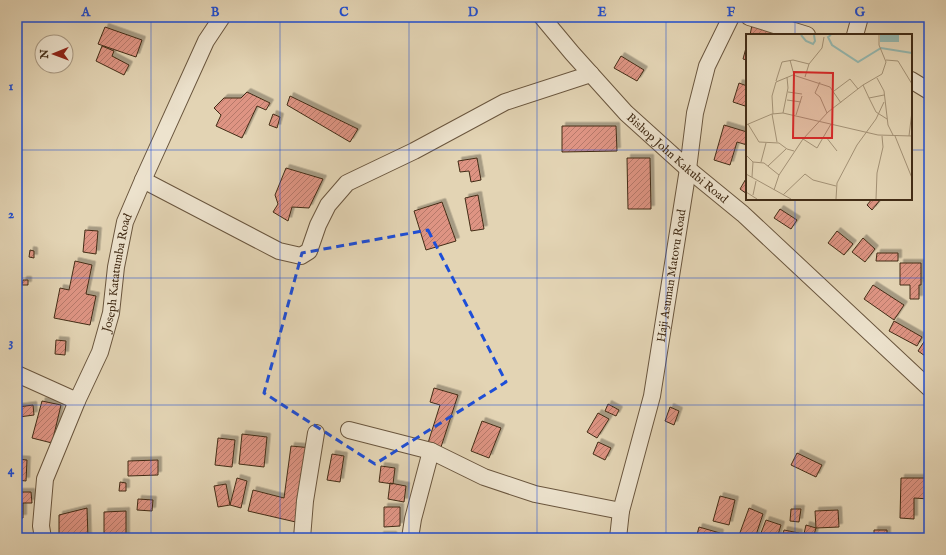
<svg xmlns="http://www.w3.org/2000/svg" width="946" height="555" viewBox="0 0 946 555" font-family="'IM FELL English',serif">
<defs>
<pattern id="building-hatch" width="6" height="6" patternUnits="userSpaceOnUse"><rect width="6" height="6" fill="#de9483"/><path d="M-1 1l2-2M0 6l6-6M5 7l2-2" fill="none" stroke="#b6796a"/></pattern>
<filter id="shadow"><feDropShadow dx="3.5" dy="-3.5" stdDeviation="0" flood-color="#0004"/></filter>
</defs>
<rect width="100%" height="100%" fill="#e3d4b4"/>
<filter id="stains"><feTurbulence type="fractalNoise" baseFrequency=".005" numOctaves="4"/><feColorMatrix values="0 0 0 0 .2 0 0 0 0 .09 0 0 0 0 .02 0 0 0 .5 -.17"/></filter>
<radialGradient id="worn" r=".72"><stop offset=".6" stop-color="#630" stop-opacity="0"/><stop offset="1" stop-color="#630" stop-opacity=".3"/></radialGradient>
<path fill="url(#building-hatch)" stroke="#422c16" filter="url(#shadow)" d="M752,25l21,6 -1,4h-22z
M105,27l37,13 -6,17 -38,-13z
M747,44v16l-4,-1z
M102,46l12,5 -2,5 17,9 -5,10 -28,-14z
M621,56l23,14 -7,11 -23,-13z
M739,83l8,3v13l-2,7 -12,-4z
M247,92l23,11 -4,7 -9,-4 -15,32 -26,-12 5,-11 -7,-7 10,-10h17z
M290,96l68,33 -8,13 -63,-37z
M273,114l7,3 -3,11 -8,-3z
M724,125l23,7v13l-10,-3 -7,23 -16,-5z
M562,126h54l1,25 -55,1z
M477,158l4,22 -10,2 -2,-11 -9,1 -2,-11z
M627,158h23l1,51h-23z
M286,168l37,11 -14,29 -17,-1 -4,14 -15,-9 5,-8 -3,-9z
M747,177v17l-7,-5z
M478,195l6,34 -13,2 -6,-33z
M872,199h9l-9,11 -5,-5z
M442,202l14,39 -30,9 -12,-39z
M780,209l17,11 -6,9 -17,-11z
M85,230l13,1 -2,23 -13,-2z
M837,231l16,13 -9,11 -16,-12z
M863,238l12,11 -10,13 -13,-10z
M30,250l4,1v7l-5,-1z
M877,253h21v8h-22z
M75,261l17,4 -6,29 10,2 -6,29 -36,-7 6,-30 9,2z
M900,263h21v22h-2v14h-9v-14h-10z
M23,280h5v5h-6z
M873,285l31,20 -10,15 -30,-21z
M894,321l28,16 -5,9 -28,-15z
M929,334v23l-1,1 -10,-7z
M56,340l10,1 -1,14 -10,-1z
M434,388l24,7 -17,52 -13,-4 12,-38 -10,-3z
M42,401l19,4 -9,38 -20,-5z
M608,404l11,6 -3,6 -11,-5z
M33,405l1,10 -15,2 -1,-10z
M670,407l9,4 -5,14 -9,-4z
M598,413l11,6 -12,19 -10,-6z
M482,421l19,7 -12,30 -18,-7z
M242,434l25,3 -3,30 -25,-3z
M218,438l17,2 -3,27 -17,-2z
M598,442l13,6 -6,12 -12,-6z
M291,446l21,2 -12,75 -52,-12 5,-21 31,8z
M797,453l25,12 -6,12 -25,-12z
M332,454l12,2 -4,26 -13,-2z
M17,459l10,1 -1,21 -9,-1z
M158,460v15l-30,1v-15z
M381,466l14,2 -2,16 -14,-2z
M237,478l10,3 -6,27 -11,-3z
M901,478h28v21l-15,-1v21l-14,-1z
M120,482l6,1v8h-7z
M390,483l16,3 -2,16 -16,-3z
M226,484l4,21 -12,2 -4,-21z
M17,492h14l1,11h-9v15h-6z
M720,496l15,4 -6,25 -16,-4z
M138,499l15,1 -1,11 -15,-1z
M384,507h16v19l-16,1z
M87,508l1,30h-29v-23z
M749,508l14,6 -8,24h-17z
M791,509h10l-2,13 -9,-1z
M838,510l1,17 -23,1 -1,-17z
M126,511v27h-22v-26z
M766,520l15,5 -4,13h-18z
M806,525l10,3 -3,10h-10z
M699,527l21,6 -1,5h-23z
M784,530l15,3 -1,5h-16z
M874,530h13v8h-13z
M380,535h13l1,3h-14z"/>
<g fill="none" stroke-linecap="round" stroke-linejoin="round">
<g stroke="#6a563e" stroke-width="18">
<g id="minor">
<path id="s1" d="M542,17l30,36 54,60 62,56 55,45 186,174"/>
<path d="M749,17l58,18"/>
<path d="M855,35l5,-18"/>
<path d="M911,80l18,11"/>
<path d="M143,180l136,71 22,5 8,-5 9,-26 10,-20 19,-22 67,-32 91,-49 86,-28"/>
<path d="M17,374l60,27"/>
<path d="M349,430l82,21 53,26 51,17 86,17"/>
<path id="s2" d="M43,538l-2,-12 4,-47 32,-78 23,-49 11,-39 5,-46 9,-45 18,-42 63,-139 16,-24"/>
<path d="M302,538l3,-37 11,-68"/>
<path d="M410,538l3,-19 18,-68"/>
<path id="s3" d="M618,538l3,-27 31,-115 36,-227 7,-56 12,-47 24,-49"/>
</g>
</g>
<use href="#minor" stroke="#ede3ce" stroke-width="16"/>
</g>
<path fill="none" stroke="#1d4ed8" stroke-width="3" stroke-dasharray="8 5" stroke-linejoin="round" d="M428,230l78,152 -131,82 -111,-71 38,-140z"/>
<path fill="none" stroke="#1d4ed8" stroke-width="1" stroke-opacity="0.55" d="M151,17v521M280,17v521M409,17v521M537,17v521M666,17v521M795,17v18M17,150h730M911,150h18M795,199v339M17,278h912M17,405h912"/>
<g text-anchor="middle" stroke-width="3.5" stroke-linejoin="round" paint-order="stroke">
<g font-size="12" fill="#422c16" stroke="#ede3ce">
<text dy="4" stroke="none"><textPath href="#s1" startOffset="196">Bishop John Kakubi Road</textPath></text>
<text dy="4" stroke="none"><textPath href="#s2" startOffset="279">Joseph Katatumba Road</textPath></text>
<text dy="4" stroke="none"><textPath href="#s3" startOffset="268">Haji Asuman Matovu Road</textPath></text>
</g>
</g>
<g transform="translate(746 34)">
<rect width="166" height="166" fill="#e3d4b4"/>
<path d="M134,1h19v7h-19z" fill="#95b8b0"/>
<path fill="none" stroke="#95b8b0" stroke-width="2" d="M55,1l5,6 7,3 2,-3 -1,-6M85,1l-3,2 4,8 26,17 23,-14 31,5"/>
<path fill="none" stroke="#a39175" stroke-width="1" d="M44,26l4,15M140,26l12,1 14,23M59,43l4,-13 13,-16 2,-11M131,44l7,13 4,34 5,10M30,47l6,-19 11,-2 16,4M74,48l-5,11 5,4 7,16M117,51l6,13 15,-3M88,57l16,-12 8,10M42,58l14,2M123,64l7,14 11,7M41,66l14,2M37,79l5,-25 -1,-11M26,80l5,28M27,80l-1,-18 4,-14 17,-7 37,12 11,16M50,81l6,-19M2,90l11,18 20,1 8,6 7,2M0,91l26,-11 11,-1 95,22 34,1M149,102l17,42M163,102l3,-25M80,103l11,14M57,105l14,9 14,-24M0,121l7,7 -1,15M7,128l11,1 15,12M15,128l5,-19M22,132l18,-17M0,140l45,25M28,156l5,-15 24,-36 25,-27 35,-27 19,-11 4,-12 -7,-17v-10M0,158l11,7M7,161l3,-14M37,161l22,-21 8,6 23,6M90,165l1,-16 20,-38 19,-26 8,-17M130,165l1,-26 6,-26 -1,-11"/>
<path fill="#d62828" fill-opacity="0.15" stroke="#d62828" stroke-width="2" d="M48,38l39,1 -1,65h-39z"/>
<rect width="166" height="166" fill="none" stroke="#422c16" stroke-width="2"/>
</g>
<rect width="946" height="555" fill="none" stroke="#e3d4b4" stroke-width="44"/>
<g transform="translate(54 54) rotate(269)"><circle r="19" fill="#ede3ce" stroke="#a99a84"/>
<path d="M0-3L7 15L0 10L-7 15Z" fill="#8f2418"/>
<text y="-6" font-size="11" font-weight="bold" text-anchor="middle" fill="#422c16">N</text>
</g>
<rect x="22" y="22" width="902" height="511" fill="none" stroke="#1d4ed8" stroke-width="1.5"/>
<g font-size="13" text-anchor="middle" font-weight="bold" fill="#1d4ed8">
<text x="86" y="16">A</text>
<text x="215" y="16">B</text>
<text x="344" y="16">C</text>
<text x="473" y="16">D</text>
<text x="602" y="16">E</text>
<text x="731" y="16">F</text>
<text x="860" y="16">G</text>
<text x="11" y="90">1</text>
<text x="11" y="218">2</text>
<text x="11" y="346">3</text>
<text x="11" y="474">4</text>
</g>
<rect width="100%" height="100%" filter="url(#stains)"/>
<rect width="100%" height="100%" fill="url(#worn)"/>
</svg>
